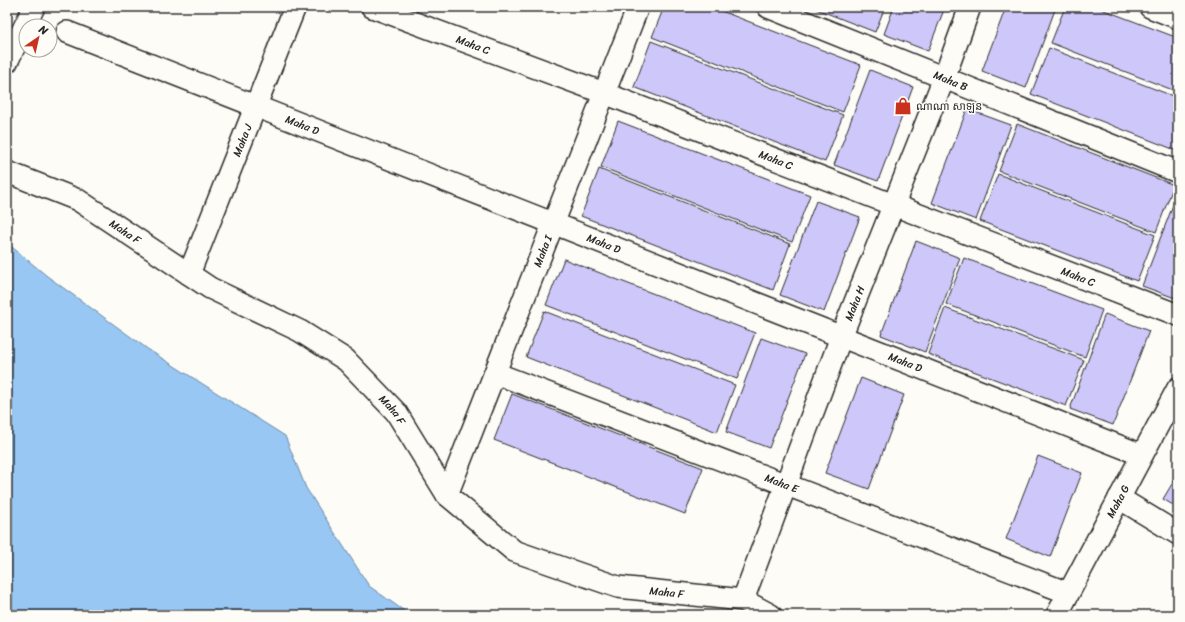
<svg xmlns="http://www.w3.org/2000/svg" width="1185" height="622" viewBox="0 0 1185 622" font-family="Sriracha,'Noto Sans Khmer',sans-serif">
<rect width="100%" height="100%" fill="#fdfcf7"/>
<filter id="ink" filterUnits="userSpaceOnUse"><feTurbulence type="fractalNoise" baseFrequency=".025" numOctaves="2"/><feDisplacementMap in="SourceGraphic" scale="8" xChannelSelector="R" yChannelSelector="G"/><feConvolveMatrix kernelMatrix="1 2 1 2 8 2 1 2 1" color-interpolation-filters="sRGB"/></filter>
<g filter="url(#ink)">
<path fill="#98c7f4" stroke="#6c89a4" d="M7,243l40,33 102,74 136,86 21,52 63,98 41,29h-403z"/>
<path fill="#cec8fa" stroke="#2b2b2b" d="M664,7h47l150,58 -18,47 -191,-75z
M811,7h74l-10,25z
M894,7h51l-17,44 -44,-17z
M1006,7h50l-30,81 -44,-17z
M1065,7h31l82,31v54l-127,-49z
M651,41l192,74 -18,47 -191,-75z
M1049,48l129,50v53l-147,-57z
M870,70l43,17 -35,94 -44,-16z
M967,109l44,16 -35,95 -44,-17z
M618,121l192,74 -18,47 -191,-75z
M1017,124l157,61 -18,47 -157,-61z
M599,169l191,75 -17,46 -192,-74z
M998,174l157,61 -18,46 -157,-60z
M1178,192v107l-36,-13z
M816,201l44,16 -36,95 -44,-17z
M916,241l44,17 -35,94 -44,-17z
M964,258l138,52 -17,47 -139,-53z
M564,259l191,74 -18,46 -191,-74z
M945,308l139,52 -18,46 -138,-52z
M544,311l191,74 -18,47 -191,-75z
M1105,314l44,17 -36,94 -43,-16z
M761,338l44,16 -36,94 -43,-16z
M861,378l43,17 -35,94 -44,-16z
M512,394l191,74 -18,46 -191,-74z
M1038,456l44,17 -32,84 -44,-18z
M1178,474v34l-15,-9z"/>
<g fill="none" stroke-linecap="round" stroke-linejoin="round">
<g stroke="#2b2b2b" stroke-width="24">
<g id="minor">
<path id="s1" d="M372,7l232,86 574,222"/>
<path id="s2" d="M768,7l410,165"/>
<path d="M1150,7l28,11"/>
<path id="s3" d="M67,32l1075,423"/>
<path d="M7,62l27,-55"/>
<path id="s4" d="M7,172l71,28 132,88 90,43 46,29 50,52 51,83 67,56 104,36 125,13 28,15"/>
<path id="s5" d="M189,274l106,-267"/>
<path id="s6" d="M495,373l573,220"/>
<path id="s7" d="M447,495l191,-488"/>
<path d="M1119,498l59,36"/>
<path id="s8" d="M743,600l98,-263 103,-259 26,-71"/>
<path id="s9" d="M1057,615l121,-227"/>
</g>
</g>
<use href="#minor" stroke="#fdfcf7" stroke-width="21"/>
</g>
</g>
<defs>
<g id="shop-bare" transform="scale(1.38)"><path d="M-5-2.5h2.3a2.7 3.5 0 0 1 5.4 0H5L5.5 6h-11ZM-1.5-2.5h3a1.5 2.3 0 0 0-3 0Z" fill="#c8321e" stroke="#fdfcf7" stroke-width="2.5" paint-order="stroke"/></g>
</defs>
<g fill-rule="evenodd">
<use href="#shop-bare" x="903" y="106"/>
</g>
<g text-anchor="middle" stroke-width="3" stroke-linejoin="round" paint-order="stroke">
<g font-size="11" fill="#2b2b2b" stroke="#fdfcf7">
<text dy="4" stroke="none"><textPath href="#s1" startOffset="108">Maha C</textPath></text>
<text dy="4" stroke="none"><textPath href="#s2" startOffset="197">Maha B</textPath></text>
<text dy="4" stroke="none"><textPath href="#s3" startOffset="253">Maha D</textPath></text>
<text dy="4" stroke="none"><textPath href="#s5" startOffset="144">Maha J</textPath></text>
<text dy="4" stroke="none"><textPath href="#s1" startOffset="432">Maha C</textPath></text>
<text dy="4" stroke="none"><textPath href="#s4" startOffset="133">Maha F</textPath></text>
<text dy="4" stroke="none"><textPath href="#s3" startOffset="577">Maha D</textPath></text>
<text dy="4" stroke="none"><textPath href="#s7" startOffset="262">Maha I</textPath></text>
<text dy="4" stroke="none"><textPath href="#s1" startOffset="756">Maha C</textPath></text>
<text dy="4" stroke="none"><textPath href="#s8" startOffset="317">Maha H</textPath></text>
<text dy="4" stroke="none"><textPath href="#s3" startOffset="901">Maha D</textPath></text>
<text dy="4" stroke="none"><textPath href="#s4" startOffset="457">Maha F</textPath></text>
<text dy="4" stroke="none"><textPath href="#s6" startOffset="307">Maha E</textPath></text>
<text dy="4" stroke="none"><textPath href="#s9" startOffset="129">Maha G</textPath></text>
<text dy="4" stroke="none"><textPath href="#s4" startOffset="805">Maha F</textPath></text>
</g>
<g font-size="11" fill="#2b2b2b" stroke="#fdfcf7" text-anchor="start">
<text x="916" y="110">ណាណា សាឡន</text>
</g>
</g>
<rect width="1185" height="622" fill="none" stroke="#fdfcf7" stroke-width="24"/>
<rect x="12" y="12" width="1161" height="598" fill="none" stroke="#2b2b2b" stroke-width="1.5" filter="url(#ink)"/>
<g transform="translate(38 38) rotate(34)"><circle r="19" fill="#fdfcf7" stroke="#a9a8a5"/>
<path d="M0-3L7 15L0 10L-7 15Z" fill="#c8321e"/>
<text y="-6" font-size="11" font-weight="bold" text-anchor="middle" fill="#2b2b2b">N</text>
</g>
</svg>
